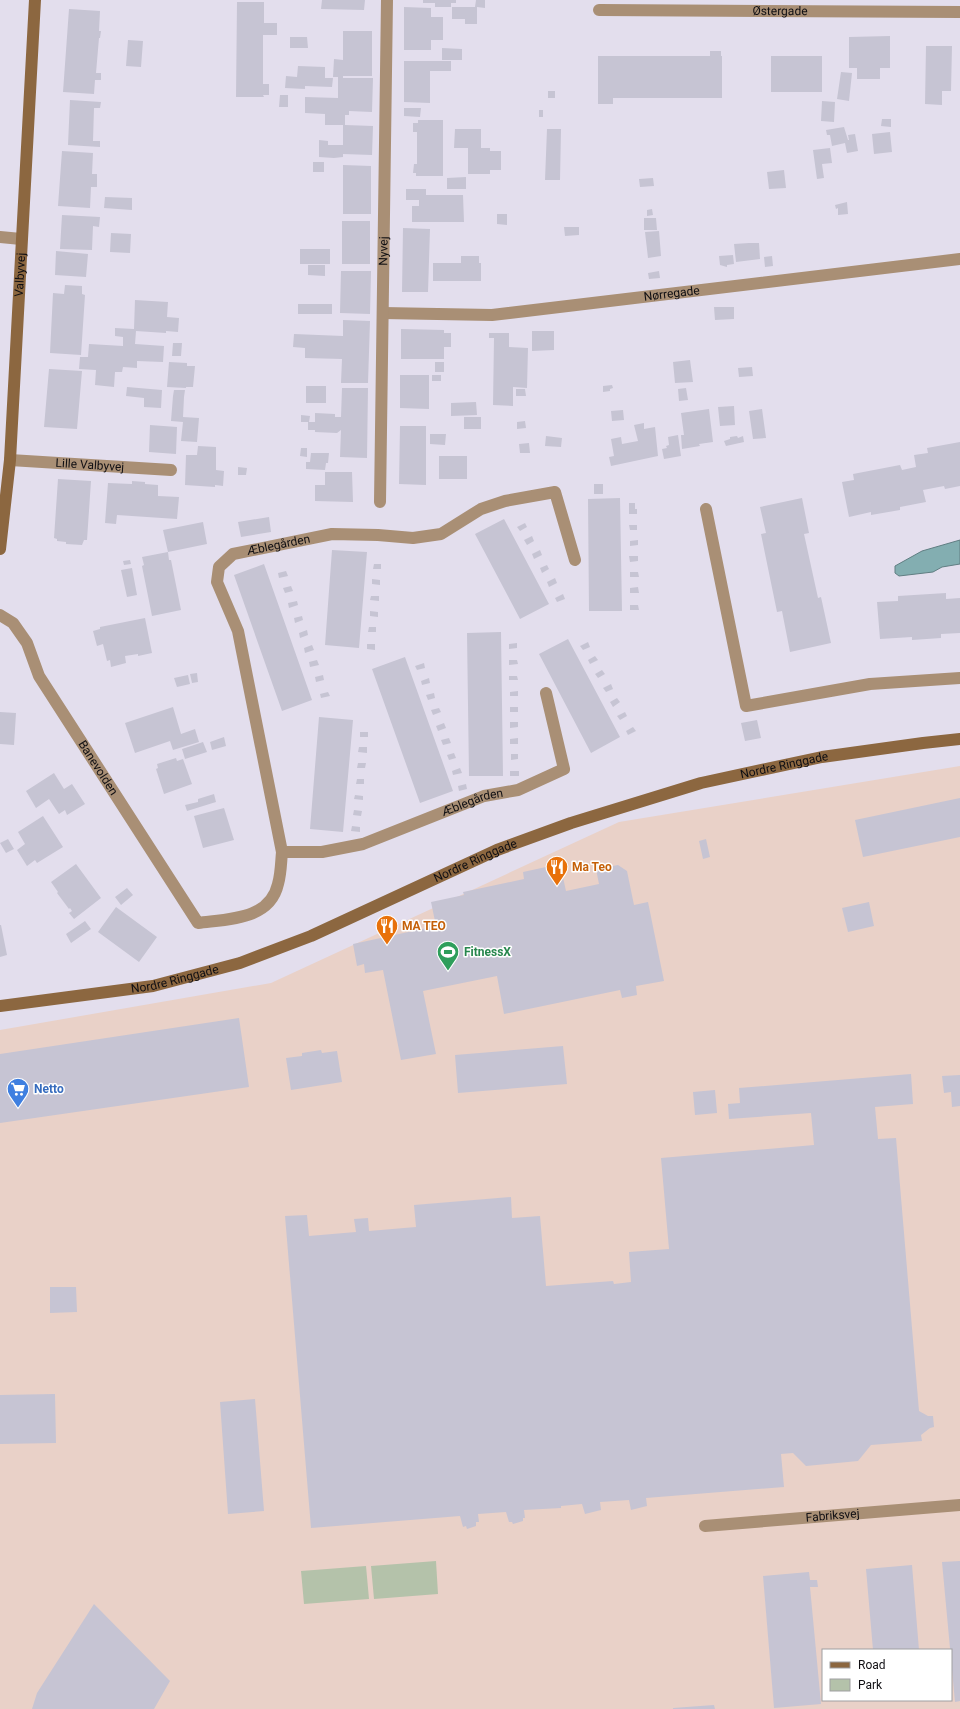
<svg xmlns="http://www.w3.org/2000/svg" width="960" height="1709" viewBox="0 0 960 1709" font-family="Roboto,sans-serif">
<rect width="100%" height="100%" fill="#e3deed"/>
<path fill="#e9d1c8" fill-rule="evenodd" d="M960,766v943h-960v-679l271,-47 348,-161zM823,1650h128v50h-128z"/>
<path fill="#b4c2aa" d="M436,1561l2,33 -64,5 -3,-33z
M366,1566l3,33 -65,5 -3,-33z"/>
<path fill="#83aeb1" stroke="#607e82" d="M960,540v24l-18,3 -9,5 -34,4 -4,-3v-7l27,-15z"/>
<path fill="#c6c4d3" d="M322,0h43l-1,10 -43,-1z
M423,0h33v3h-5v4h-16v-4h-12z
M476,0h9v8l-8,-1v17h-12v-5h-13v-12h23z
M237,2h27v21h13v12h-14v49h6v11h-6l1,2h-28z
M404,7l27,1v9h12v23h-12v10h-27z
M69,9l31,2 -1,20h2l-1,7h-1l-3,35h5v7h-6l-1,14 -31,-2z
M343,31h29v45h-29v2h30l-1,34 -23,-1v4h-4v10l28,1 -1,29 -29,-1v3l-9,1 -15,-1v-17l9,1v4h15v-20h-18v-11l-20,-1v-16l33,1v-21h-5l1,-18 9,1z
M890,36v32h-10v11h-23v-11h-8v-31z
M290,37h17l1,11h-18z
M128,40l15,1 -2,26 -15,-1z
M926,46h26l-1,45h-9v14l-17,-1z
M442,48l20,1v11h-20z
M710,51h11v5h1v42h-109v6h-15v-48h112z
M771,56h51v36h-51z
M404,61h47v10h-21v32l-26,-1z
M298,66l27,1v11h8l-1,9 -27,-1v3l-20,-1 1,-12 11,1z
M841,72l11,1 -3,28 -12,-2z
M548,91h7v7h-7z
M280,95h8v12h-9z
M70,100l31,2 -1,6h-6l-1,33h7v6l-32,-2z
M822,101l13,1 -1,20 -13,-1z
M404,108h17l-1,9 -16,-1z
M539,110h4v7h-4z
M882,119h9v8l-10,-1z
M418,120h25v56h-27v-3h-3l1,-9h3v-32h-4v-9h5z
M844,127l4,13h1l-1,-5 7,-1 3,17 -11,2 -2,-10 -13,3 -2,-11h-3l-1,-5z
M455,129h26v19h9v3h11v19h-11v4h-22v-26h-14z
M547,129h14l-1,51h-15z
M890,132l2,20 -18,2 -2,-20z
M830,148l2,15 -10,1 2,14 -7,1 -4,-29z
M62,151l31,2 -1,21h5v13h-6l-1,21 -32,-2z
M313,162h11v10h-11z
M343,165l28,1v48h-28z
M784,170l2,18 -17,1 -2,-17z
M466,177v12h-19v-11z
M653,178l1,8 -14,1 -1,-8z
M406,189h20v6h37l1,27h-52v-16h7v-6h-13z
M105,197l27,1v12l-28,-2z
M847,202l1,12 -10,1v-7l-2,1 -1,-4z
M652,209l1,6 -6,1v-6z
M497,214h10v11l-10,-1z
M62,215l38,2 -1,10 -6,-1 -1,24 -32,-1z
M644,218h12l1,12h-13z
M342,221h28v43h-28z
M564,227h15v8l-14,1z
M403,228l27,1 -2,63h-26z
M659,231l2,25 -13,2 -3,-26z
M111,233l20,1 -1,19 -20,-1z
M749,243h10l1,16 -24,3 -2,-18z
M300,249h30v15h-30z
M56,251l32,3 -2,23 -31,-2z
M733,255l1,9 -7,1v2l-7,-2 -1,-9z
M461,256h18v7h2v18h-48v-18h28z
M772,256l1,10 -8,1 -1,-10z
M308,265h17v11l-17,-1z
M341,271h30l-1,43 -30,-1z
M659,271l1,7 -11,1 -1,-6z
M65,285l17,1v8l3,1 -4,60 -31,-2 3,-60 11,1z
M135,300l33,2 -1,15 12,1 -1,14 -12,-1v2l-30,-2 -1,13 29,2 -1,16 -26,-1v7l-14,-1 -1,5h-7l-1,15 -19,-2 1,-15 -17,-1 1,-12h8l1,-13 34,2v-9l-8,-1v-8l19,1z
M298,304h34v10h-34z
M714,307h20v12l-19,1z
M343,320l27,1 -2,62h-27l1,-24 -37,-1v-10l-12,-1 1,-13 49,2z
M401,329l43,1v3h7v14h-7v12h-43z
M532,331h22v19l-22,1z
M489,333h20v14l19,1 -1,40 -14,-1v19l-20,-1 1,-67h-5z
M173,343h9l-1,13h-9z
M690,360l3,22 -18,1 -2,-21z
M169,362l18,1v3h8l-2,21h-7v1l-19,-1z
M435,362h9v10h-9z
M752,367l1,9 -14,1 -1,-9z
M49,369l33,2 -5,58 -33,-2z
M400,375h29v34l-29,-1z
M432,375h9v6h-9z
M612,385l1,3 -3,1v2l-7,1v-6z
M306,386h20v17h-20z
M127,387l35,3 -1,18 -17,-1v-9l-18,-2z
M342,388h26l-1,70 -27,-1 1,-27 -4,3 -22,-1v-2h-7v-8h-7v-7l9,1 -1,6h6v-9l20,1v3h6z
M686,388l2,12 -9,1 -1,-12z
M516,389h9l1,7h-10z
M174,390h11l-1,7 -11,-1z
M173,396l11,1 -1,20 16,1 -2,24 -16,-1 2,-19 -12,-1z
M476,402l1,13 -26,1v-13z
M734,406l1,19 -15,1 -2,-19z
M709,409l4,33 -14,2 1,2 -18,3 -1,-14h3l-3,-22z
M762,409l4,29 -13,1 -4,-28z
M623,410l1,10 -12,1 -1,-10z
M464,417h17v12h-17z
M525,421l1,7 -9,1v-7z
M644,423v6l11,-2 3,29 -47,10 -2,-9 5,-1 -3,-17 10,-2 1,7 16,-3 -4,-16z
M150,425l27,2 -1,27 -27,-2z
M400,426h26v59l-27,-1z
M430,434h16l-1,11 -15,-1z
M678,435l3,21 -17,3 -2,-10 5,-1 -1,-2 3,-1 -1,-8z
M546,436l16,2 -1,9 -16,-1z
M737,436l1,2 5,-2 1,6 -18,4 -2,-5 6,-2v-2z
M960,442v44l-15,3 -1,-3 -21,4 3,12 -26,5v3l-29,5v-3l-22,5 -7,-35 12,-2 -1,-6 47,-9 2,5 14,-3 -2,-12 14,-2 -1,-5z
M529,443l1,10h-10l-1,-9z
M198,446l18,1v23l8,1 -1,15 -8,-1v2l-30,-2 1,-30h11z
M301,448h6v9l-7,-1z
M311,453h18l-1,10h-2l-1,7 -19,-1v-7h4z
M439,456h28v23h-28z
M238,467l9,1 -1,7h-8z
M325,472h27l1,30 -38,-1v-16h10z
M58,479l33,2 -4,59h-3l-2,5 -16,-1v-2l-9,-1v-2l-3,-1z
M132,481l13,1v2l13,1v11l21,1 -2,22 -60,-4 -1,9 -11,-1 3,-40 24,1z
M594,484h9v10h-9z
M620,498l2,113h-33l-1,-112z
M802,498l7,35 -5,1 14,64 3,-1 10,46 -41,9 -8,-41 -5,1 -16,-78 5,-1 -6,-26z
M629,503h6v6h2v5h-8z
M269,517l2,15 -30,5 -3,-15z
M504,519l45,85 -29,15 -45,-85z
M203,522l4,22 -39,8 -5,-22z
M525,523l2,4 -7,4 -3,-4z
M629,525h8v5h-7z
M532,536l2,5 -7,4 -3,-5z
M638,540v5l-8,1v-5z
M332,550l35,2 -8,96 -34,-3z
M540,550l2,5 -8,4 -2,-5z
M168,552l1,8h2l10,50 -29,6 -10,-50 2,-1 -2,-8z
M629,556h9v5l-8,1z
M130,560l1,4 -7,1 -1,-4z
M264,564l48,136 -30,11 -48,-136z
M374,564h7v5h-8z
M547,565l2,4 -7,4 -2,-5z
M132,568l5,27 -10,2 -6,-27z
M286,571l2,5 -9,2 -1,-5z
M630,572h8l1,5h-9z
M555,578l2,5 -8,4 -2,-5z
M372,579l8,1v5l-8,-1z
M291,586l2,5 -8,2 -2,-5z
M638,587l1,6h-9v-5z
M946,593v6l14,-1v35l-19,1v4l-29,2v-3l-32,2 -3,-37 21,-1v-5z
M563,594l2,5 -8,3 -2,-4z
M371,596h8v5l-9,-1z
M297,601l1,4 -9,3 -1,-5z
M630,605h8l1,5h-9z
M370,611l8,1v5l-8,-1z
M302,616l1,4 -8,3 -1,-5z
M145,618l7,35 -14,3v-2l-13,2 1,7 -15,4 -1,-7 -3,1 -4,-17 -6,2 -4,-15 7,-2v-2z
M369,627h7v5h-8z
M307,630l1,5 -8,3 -1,-5z
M501,632l2,144h-34l-2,-143z
M568,639l52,98 -29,16 -52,-99z
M588,642l2,5 -7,3 -3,-4z
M517,643v5l-8,1v-5z
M367,644h8v6l-8,-1z
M312,645l2,5 -9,3 -1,-5z
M595,656l3,4 -8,4 -2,-4z
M405,657l48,134 -33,12 -48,-134z
M317,660l2,5 -9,2 -1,-5z
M509,660h8l1,4 -9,1z
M424,663l1,5 -8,2 -2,-4z
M602,670l3,4 -7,4 -3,-4z
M197,673l1,9 -6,1 -2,-9z
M188,675l2,9 -13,3 -3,-9z
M323,675l1,5 -8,2 -1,-5z
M509,676h8l1,4h-9z
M429,678l1,5 -8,2 -1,-4z
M611,684l2,5 -7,3 -3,-4z
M518,691v5h-8v-4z
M328,692l2,4 -9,2 -1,-4z
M434,693l1,5 -7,2 -2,-5z
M617,698l3,4 -7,5 -3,-5z
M173,707l8,27 14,-5 4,13 -26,8 -3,-9 -35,12 -10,-30z
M510,707h8v5h-8z
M439,708l2,4 -8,3 -2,-5z
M0,712l16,1 -2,32 -14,-1z
M625,712l2,4 -7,4 -3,-4z
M319,717l34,3 -10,112 -33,-3z
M757,720l4,18 -16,3 -4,-18z
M510,722h8v5l-8,1z
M444,723l2,5 -8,3 -2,-5z
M633,727l3,4 -8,4 -2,-4z
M360,732h8v5h-8z
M224,737l2,9 -14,4 -2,-8z
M449,738l2,5 -8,2 -2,-5z
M518,738v6h-8v-5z
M203,742l4,10 -22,7 -3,-10z
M359,747h8v6l-9,-1z
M454,753l2,5 -7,2 -2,-5z
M511,754h7v5l-7,1z
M176,758l1,3 6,-2 9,25 -28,10 -8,-25 2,-1 -1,-4z
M358,763h8l-1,5h-8z
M460,768l2,5 -9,2 -1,-4z
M510,771h9v5h-9z
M54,773l10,16 8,-5 13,20 -18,11 -2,-5 -6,4 -10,-15 -13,9 -10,-17z
M357,779h7v5h-8z
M466,784l1,5 -8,2 -1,-5z
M214,794l2,8 -29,9 -2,-6 13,-3v-3z
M355,795l8,1v4l-9,-1z
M960,798v39l-97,20 -8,-37z
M224,808l10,32 -31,8 -9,-32z
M354,810l8,1 -1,5 -8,-1z
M43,816l20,31 -26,16 -2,-3 -8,6 -10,-16 8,-6 -7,-12z
M352,826l8,1v5l-9,-1z
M8,839l6,10 -8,4 -6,-10z
M706,839l4,18 -7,2 -4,-18z
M76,864l25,34 -27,21 -5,-6 3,-2 -2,-3 -1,1 -12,-16 1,-1 -7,-10z
M560,864l6,27 33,-7 -3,-15 22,-4 9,6 7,34 14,-3 16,79 -28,5 1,9 -15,3 -2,-8 -116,24 -7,-38 -74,15 13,63 -35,6 -18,-90 -18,3 -1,-9 -7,2 -4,-22 83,-18 -5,-24 33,-7 -1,-3 61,-13 -1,-7z
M127,888l6,7 -12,10 -6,-8z
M869,902l5,24 -26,6 -6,-24z
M116,907l41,30 -18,25 -41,-30z
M85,921l6,8 -20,14 -5,-9z
M0,925h1l6,30 -7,2z
M239,1018l10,69 -249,36v-69z
M563,1046l4,38 -109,9 -3,-38z
M321,1050l1,3 15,-2 5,31 -51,8 -5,-32 16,-2v-3z
M911,1074l2,30 -38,3 3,32 18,-1 23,273 9,5h5l1,11 -4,1 -9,7 1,6 -51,4 -13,16 -52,5 -13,-13 -12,1 3,33 -138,11 1,8 -16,4 -2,-10 -29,2 1,8 -16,4 -3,-10 -21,2v2l-37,2 1,8h-2v3l-10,3 -1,-2h-3l-3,-10 -28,2 1,8h-3v4l-9,3 -1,-3 -3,1 -3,-11 -149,12 -26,-312 22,-1 2,21 47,-4 -2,-13 14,-1 1,13 47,-4 -2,-22 97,-8 1,21 28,-2 6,70 67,-5 1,3 17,-2 -2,-30 40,-3 -8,-91 153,-13 -3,-32 -82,6 -1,-15 12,-1 -1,-15z
M960,1075v31l-8,1 -1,-15 -7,1 -2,-17z
M715,1090l2,23 -22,2 -2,-23z
M50,1287h26l1,25 -27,1z
M55,1394l1,49 -56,1v-49z
M255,1399l9,112 -36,3 -8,-112z
M960,1561v140l-5,1 -13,-140z
M912,1565l7,85h-46l-7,-81z
M809,1572l1,8h7l1,7h-8l11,117 -47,4 -11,-132z
M94,1604l76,77 -16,28h-122l5,-16z
M714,1705l1,4h-42v-1z"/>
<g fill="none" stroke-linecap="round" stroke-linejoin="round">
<g stroke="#a98f75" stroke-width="12">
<path id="s1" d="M599,10l361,2"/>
<path d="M0,237l21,2"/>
<path id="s2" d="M383,313l109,2 468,-56"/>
<path id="s3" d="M10,460l161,10"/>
<path id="s4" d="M380,502l7,-502"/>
<path d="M706,509l40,197 124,-22 90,-6"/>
<path id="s5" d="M0,615l13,8 14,20 12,33 159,247c30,-4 72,-3 80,-39 3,-10 3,-22 4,-32l-44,-221 -21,-49 2,-15 14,-13 99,-20 46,1 35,3 28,-4 40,-25 24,-8 50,-9 20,68"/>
<path id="s6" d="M282,852h40l41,-8 121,-48 34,-6 46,-21 -18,-76"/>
<path id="s7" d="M705,1526l255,-21"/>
</g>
<g stroke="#8c6740" stroke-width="12">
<path id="s8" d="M0,549l10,-89 25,-460"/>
<path id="s9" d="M0,1006l153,-20 87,-23 71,-27 186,-86 74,-27 130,-40 121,-26 101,-14 37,-4"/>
</g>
</g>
<defs>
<g id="restaurant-pin" transform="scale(1.15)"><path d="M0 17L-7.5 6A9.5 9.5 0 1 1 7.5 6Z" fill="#e8710a" stroke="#fff"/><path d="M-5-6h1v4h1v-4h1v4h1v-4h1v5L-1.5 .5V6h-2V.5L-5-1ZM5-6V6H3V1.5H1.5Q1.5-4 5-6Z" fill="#fff"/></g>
<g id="stadium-pin" transform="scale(1.15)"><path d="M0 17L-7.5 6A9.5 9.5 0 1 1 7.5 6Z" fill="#2e9e5b" stroke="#fff"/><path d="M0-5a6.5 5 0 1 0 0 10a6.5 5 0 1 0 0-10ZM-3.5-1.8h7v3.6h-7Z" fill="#fff"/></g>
<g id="supermarket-pin" transform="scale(1.15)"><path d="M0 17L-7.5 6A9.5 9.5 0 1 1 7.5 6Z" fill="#3f7fe0" stroke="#fff"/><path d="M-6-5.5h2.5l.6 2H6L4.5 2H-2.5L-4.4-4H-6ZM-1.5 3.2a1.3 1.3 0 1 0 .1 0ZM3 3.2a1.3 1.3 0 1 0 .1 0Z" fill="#fff"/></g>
</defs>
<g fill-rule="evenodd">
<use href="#restaurant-pin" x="557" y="867"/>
<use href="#restaurant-pin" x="387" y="926"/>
<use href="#stadium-pin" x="448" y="952"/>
<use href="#supermarket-pin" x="18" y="1089"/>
</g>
<g text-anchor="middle" stroke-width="3" stroke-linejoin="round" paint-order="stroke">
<g font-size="12" fill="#100f13" stroke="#fff">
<text dy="4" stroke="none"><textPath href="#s1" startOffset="181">Østergade</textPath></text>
<text dy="4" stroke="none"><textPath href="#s4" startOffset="251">Nyvej</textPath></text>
<text dy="4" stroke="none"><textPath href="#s8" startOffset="275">Valbyvej</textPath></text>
<text dy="4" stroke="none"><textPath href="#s2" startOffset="290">Nørregade</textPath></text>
<text dy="4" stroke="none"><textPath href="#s3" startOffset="80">Lille Valbyvej</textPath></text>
<text dy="4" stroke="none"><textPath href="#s5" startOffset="856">Æblegården</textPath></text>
<text dy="4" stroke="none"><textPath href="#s9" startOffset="825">Nordre Ringgade</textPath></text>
<text dy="4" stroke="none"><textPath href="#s5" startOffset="184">Banevolden</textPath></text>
<text dy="4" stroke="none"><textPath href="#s6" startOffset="199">Æblegården</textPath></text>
<text dy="4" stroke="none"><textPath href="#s9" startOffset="501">Nordre Ringgade</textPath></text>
<text dy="4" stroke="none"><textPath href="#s9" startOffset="177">Nordre Ringgade</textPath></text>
<text dy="4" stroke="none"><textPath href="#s7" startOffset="128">Fabriksvej</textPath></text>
</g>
<g font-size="12" font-weight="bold" fill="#c56008" stroke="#fff" text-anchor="start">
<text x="572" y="871">Ma Teo</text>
<text x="402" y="930">MA TEO</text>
</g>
<g font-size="12" font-weight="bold" fill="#27864d" stroke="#fff" text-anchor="start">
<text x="464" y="956">FitnessX</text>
</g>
<g font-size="12" font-weight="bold" fill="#366cbe" stroke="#fff" text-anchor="start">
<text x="34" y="1093">Netto</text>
</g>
</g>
<rect x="822" y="1649" width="130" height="52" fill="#ffffff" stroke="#9f9fa1"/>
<rect x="830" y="1662" width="20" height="6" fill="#8c6740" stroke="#9f9fa1"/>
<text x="858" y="1669" font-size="12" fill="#100f13">Road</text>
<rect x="830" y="1679" width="20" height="12" fill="#b4c2aa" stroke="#9f9fa1"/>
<text x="858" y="1689" font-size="12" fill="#100f13">Park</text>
</svg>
